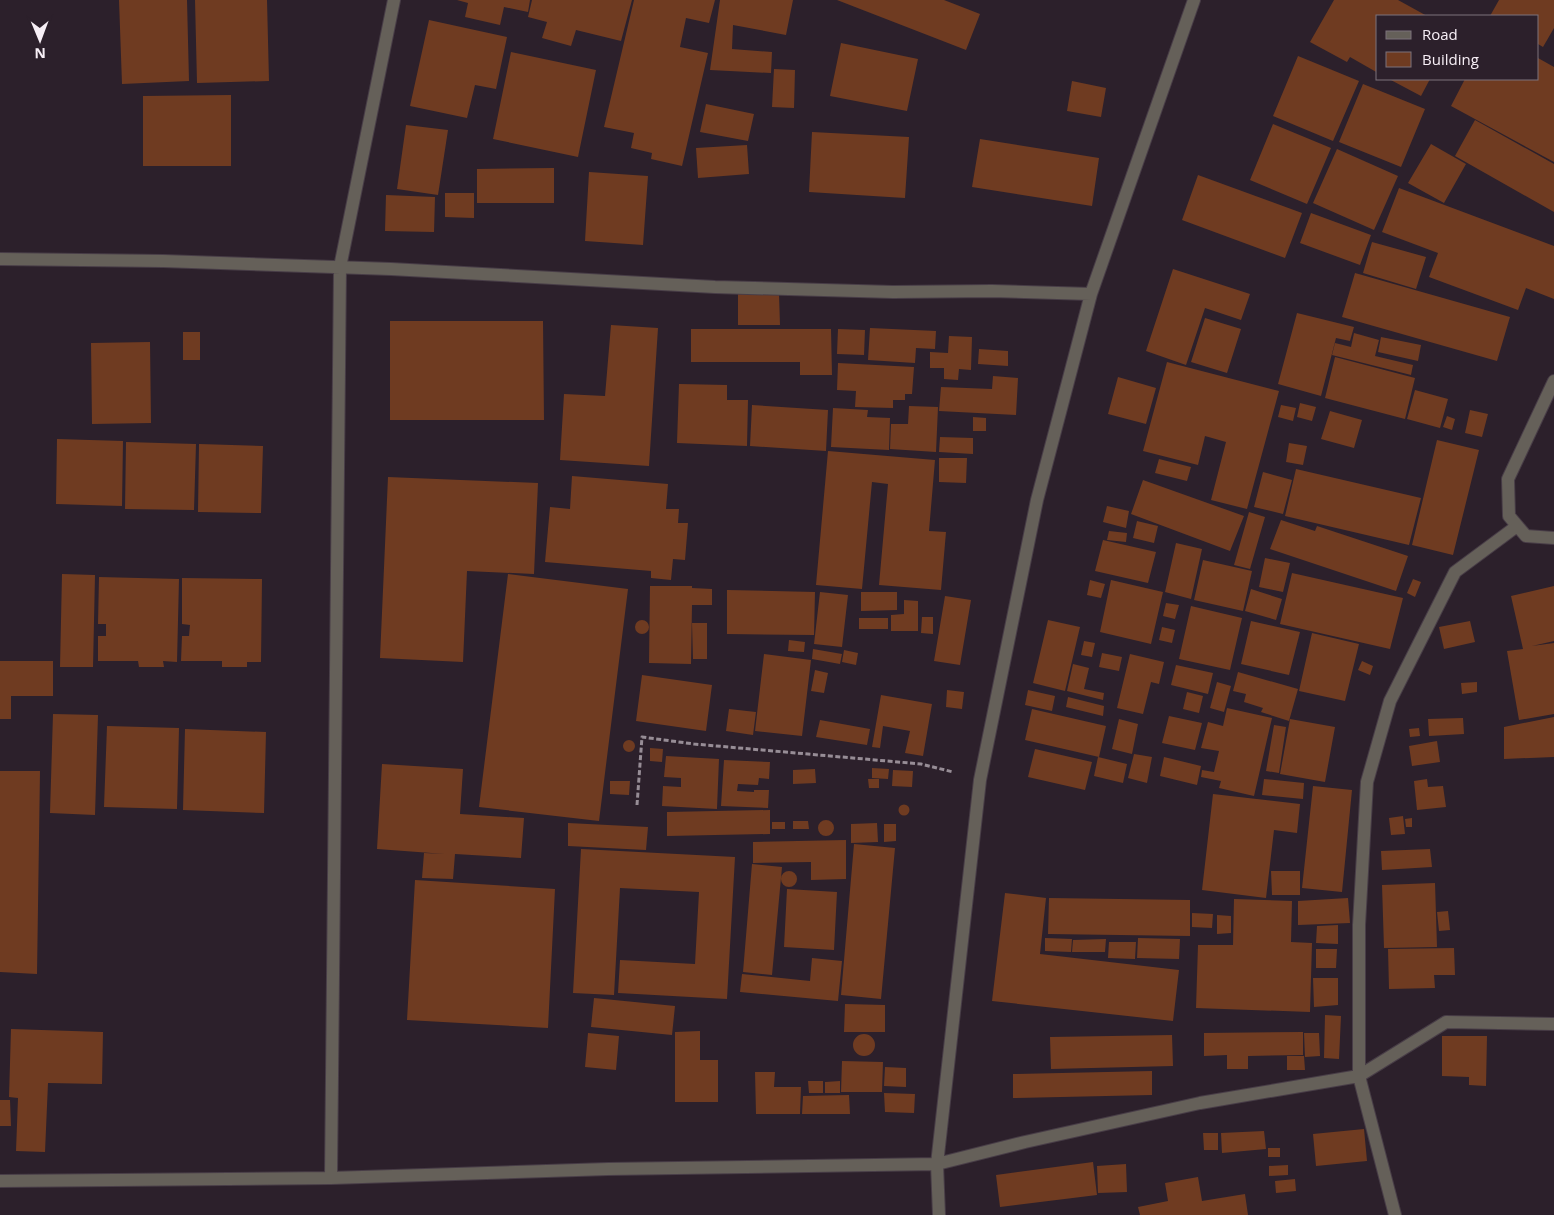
<svg xmlns="http://www.w3.org/2000/svg" width="1554" height="1215" viewBox="0 0 1554 1215" font-family="'Open Sans',sans-serif">
<rect width="100%" height="100%" fill="#2c202b"/>
<path fill="#6f3b21" d="M119,0h68l2,81 -67,3z
M195,0h72l2,81 -72,2z
M457,0h73l-2,12 -24,-5 -4,18 -35,-8 3,-14z
M532,0h100l-11,41 -45,-11 -5,16 -29,-8 5,-16 -19,-5z
M634,0h81l-6,23 -23,-5 -6,29 28,6 -26,113 -31,-7 1,-6 -21,-5 3,-15 -30,-6z
M720,0h73l-7,35 -53,-10 -1,24 40,3 -1,21 -61,-3z
M837,0h107l36,14 -14,36z
M1334,0h64l29,16h-49v57l-28,-16 -3,5 -37,-20z
M1499,0h55v28l-11,19 -5,-3v-28h-48z
M429,20l78,17 -11,52 -21,-4 -8,33 -57,-12z
M841,43l77,16 -11,52 -77,-15z
M511,52l85,18 -18,87 -85,-18z
M1298,56l61,25 -26,60 -60,-25z
M1538,58l16,9v95l-103,-56 14,-27h73z
M774,69l21,1 -1,38 -22,-1z
M1389,79h41l-9,17z
M1072,81l34,7 -5,29 -34,-6z
M1363,84l62,25 -24,58 -62,-25z
M231,95v71h-88v-70z
M706,104l48,10 -6,27 -48,-9z
M1475,120l79,44v48l-99,-56z
M1273,124l58,24 -24,56 -57,-24z
M406,125l42,5 -10,65 -41,-6z
M812,132l97,5 -4,61 -96,-6z
M980,139l119,19 -7,48 -120,-19z
M1431,144l35,20 -22,39 -36,-20z
M747,145l2,29 -51,4 -2,-30z
M1337,149l61,27 -24,54 -61,-27z
M554,168v35h-77v-34z
M589,172l59,4 -5,69 -58,-4z
M1198,175l104,38 -17,45 -103,-38z
M1399,188l155,58v53l-28,-11 -8,22 -89,-33 9,-24 -56,-21z
M445,193h29v25l-29,-1z
M386,195l49,2 -1,35 -49,-1z
M1311,213l60,22 -11,30 -60,-22z
M1372,242l54,15 -10,32 -53,-16z
M1173,269l77,25 -9,26 -36,-12 -19,57 -40,-14z
M1355,273l155,44 -13,44 -155,-44z
M738,294h41l1,31h-42z
M1297,313l57,14 -4,14 -14,-3 -15,58 -43,-12z
M1205,318l36,11 -14,44 -36,-11z
M390,321h153l1,99h-154z
M611,325l47,3 -9,138 -89,-6 4,-66 41,2z
M870,328l66,3 -1,18 -19,-1 -1,15 -47,-3z
M691,329h140l1,46h-32v-13h-109z
M838,329l27,1 -1,25 -27,-1z
M183,332h17v28h-17z
M1354,333l25,7 -4,16 38,9 -2,10 -79,-20 3,-12 16,4z
M949,336l23,1 -1,33 -12,-1 -1,11 -14,-1v-11h-14v-16l18,1z
M1381,337l40,8 -3,16 -40,-9z
M150,342l1,81 -59,1 -1,-81z
M979,349l29,2v15l-30,-2z
M1335,357l80,21 -10,41 -80,-21z
M1167,362l112,29 -32,118 -36,-9 15,-58 -21,-6 -7,29 -55,-14z
M838,363l76,4 -2,27h-7v6h-12v8l-38,-1 1,-16 -19,-1z
M993,376l25,2 -2,37 -77,-4 2,-24 51,2z
M1118,377l38,11 -10,36 -38,-10z
M679,384l48,1v15h21l-1,46 -70,-3z
M1415,390l33,9 -8,29 -33,-9z
M1300,403l16,4 -4,14 -15,-4z
M752,405l76,5 -2,41 -76,-5z
M1281,405l15,3 -3,13 -15,-4z
M909,406l29,1 -2,45 -46,-3 1,-25h17z
M833,408l35,2 -1,7 23,1 -1,32 -58,-3z
M1470,410l18,4 -6,23 -17,-4z
M1330,411l32,9 -8,28 -33,-9z
M1447,416l8,3 -3,11 -9,-3z
M973,417l13,1v13h-13z
M940,437l33,1v16l-34,-2z
M57,439l66,2 -1,65 -66,-2z
M1437,440l42,10 -26,105 -41,-10z
M126,442l70,2 -2,66 -69,-1z
M1289,443l18,3 -4,19 -17,-3z
M199,444l64,2 -2,67 -63,-1z
M828,451l107,9 -6,71 17,1 -5,58 -62,-5 9,-101 -16,-2 -10,107 -46,-4z
M939,458h28l-1,25 -27,-1z
M1159,459l32,8 -4,14 -32,-8z
M1296,469l125,29 -12,47 -124,-29z
M1263,472l29,8 -9,34 -29,-7z
M572,476l96,8 -2,25h13l-1,14h10l-3,37 -12,-1 -2,21 -20,-2v-7l-106,-9 5,-55 20,2z
M388,477l150,6 -4,91 -67,-3 -4,91 -83,-4z
M1143,480l101,36 -14,35 -99,-37z
M1107,506l22,5 -3,17 -23,-6z
M1249,512l16,5 -15,52 -16,-4z
M1281,520l34,11 2,-5 91,30 -12,35 -126,-42z
M1137,521l21,5 -4,17 -21,-5z
M1109,531l18,2 -1,9 -19,-2z
M1103,540l53,12 -8,31 -53,-12z
M1176,543l26,6 -11,50 -26,-7z
M1265,558l25,5 -7,29 -24,-5z
M1203,560l49,11 -9,40 -49,-11z
M1292,573l111,25 -13,51 -110,-25z
M62,574l33,1 -2,92h-33z
M508,574l120,15 -29,232 -120,-14z
M99,577l80,2 -2,83 -14,-1 1,6h-25l-1,-6h-40v-25h8v-12h-8z
M182,578l80,1 -1,83h-14v5h-25v-6h-41l1,-25h7l1,-11 -8,-1z
M1413,579l8,3 -6,15 -8,-4z
M1090,580l15,4 -4,14 -14,-3z
M1111,580l52,12 -12,52 -51,-12z
M650,586h42v2l20,1v16h-20l-1,59 -42,-1z
M1554,586v55l-22,5 22,-3v71l-35,6 -12,-69 16,-2 -12,-53z
M1251,589l31,10 -6,21 -31,-9z
M727,590l88,2 -1,43 -87,-1z
M820,592l28,3 -6,52 -28,-3z
M861,592h36v18l-36,1z
M945,596l26,4 -11,65 -26,-4z
M904,600l14,1v30h-27v-16l13,-1z
M1166,603l13,2 -4,14 -12,-3z
M1191,606l51,12 -12,52 -51,-11z
M922,617h11v17l-12,-1z
M859,618h29v11h-29z
M635 627a7 7 0 1 1 14 0a7 7 0 1 1-14 0Z
M1048,620l32,7 -15,64 -32,-8z
M1251,621l49,11 -11,43 -48,-11z
M1470,621l5,21 -31,7 -5,-22z
M692,623h15v36h-14z
M1162,627l13,3 -3,13 -13,-3z
M1312,633l47,11 -14,57 -46,-10z
M789,640l16,2 -1,10 -16,-1z
M1084,641l11,2 -3,14 -11,-2z
M813,649l29,5 -2,10 -28,-5z
M844,650l14,3 -2,12 -14,-3z
M1102,653l20,4 -3,14 -20,-4z
M764,654l47,6 -9,76 -47,-5z
M1130,654l34,8 -5,22 -8,-2 -8,32 -26,-6z
M0,661h53v35h-42v23h-11z
M1362,661l11,5 -3,9 -12,-5z
M1073,664l16,4 -5,21 20,4 -1,7 -36,-9z
M1176,665l37,8 -5,21 -37,-9z
M815,670l13,3 -4,20 -13,-2z
M1238,672l60,17 -9,32 -28,-9 2,-4 -19,-6 2,-8 -13,-3z
M642,675l70,10 -6,46 -70,-10z
M1217,682l14,4 -7,26 -14,-4z
M1477,682v10l-15,2 -1,-11z
M947,690l17,2 -2,17 -16,-2z
M1028,690l27,6 -3,15 -27,-6z
M1187,692l16,4 -4,17 -16,-4z
M881,695l51,9 -9,52 -18,-3 5,-22 -27,-5 -3,22 -8,-1z
M1068,697l36,9 -1,10 -37,-9z
M1227,708l45,10 -18,78 -35,-8 2,-7 -20,-4 1,-7 12,2 5,-21 -18,-3 7,-26 15,4z
M729,709l27,3 -3,23 -27,-4z
M1032,709l74,17 -7,31 -74,-17z
M53,714l45,1 -3,100 -45,-2z
M1169,716l33,7 -7,27 -33,-7z
M1554,717v40l-50,2v-32z
M1463,718l1,16 -35,2 -1,-17z
M1119,719l19,5 -6,30 -20,-5z
M1290,719l45,8 -10,55 -45,-8z
M820,720l50,9 -3,16 -51,-8z
M1274,725l12,2 -7,46 -13,-2z
M107,726l72,2 -2,81 -73,-2z
M1419,728l1,8 -10,1 -1,-8z
M185,729l81,3 -2,81 -81,-3z
M623 746a6 6 0 1 1 12 0a6 6 0 1 1-12 0Z
M1437,741l3,21 -28,4 -3,-20z
M650,748l13,1 -1,13 -12,-1z
M1035,749l57,13 -7,28 -57,-13z
M1134,754l18,3 -5,26 -19,-5z
M666,756l53,3 -2,50 -55,-3 1,-20 18,1v-9l-17,-1z
M1098,757l29,7 -4,19 -29,-7z
M1164,757l37,9 -4,19 -37,-9z
M724,760l46,2 -1,17 -10,-1 -1,7 -20,-1 -1,7 17,1v-2h15l-1,18 -47,-2z
M382,764l81,5 -3,45 64,4 -3,40 -66,-4 -2,25 -31,-1 2,-25 21,1 -68,-5z
M872,768l17,1 -1,10 -16,-1z
M815,769l1,14 -23,1v-14z
M893,770l20,1 -1,16 -20,-1z
M0,771h40l-3,203 -37,-2z
M868,779h11v9h-10z
M1264,779l40,4 -1,16 -41,-4z
M1427,779l1,8 15,-1 3,21 -29,3 -3,-29z
M610,781h20l-1,14 -19,-1z
M1313,786l39,4 -10,102 -40,-4z
M1213,794l87,10 -3,29 -23,-3 -8,68 -64,-8z
M898.5 810a5.5 5.5 0 1 1 11 0a5.5 5.5 0 1 1-11 0Z
M770,810v24l-103,2v-24z
M1403,816l2,18 -14,1 -2,-17z
M1412,818v9h-6l-1,-8z
M818 828a8 8 0 1 1 16 0a8 8 0 1 1-16 0Z
M793,821h15l1,8h-16z
M772,822h13v7h-13z
M568,823l80,4 -2,23 -78,-4z
M877,823l1,19 -27,1v-19z
M884,824h12v17l-12,1z
M846,840v39l-35,1v-18l-58,1v-21z
M854,844l41,4 -14,151 -40,-4z
M581,849l154,8 -8,142 -109,-6 2,-33 75,4 4,-72 -79,-4 -6,107 -41,-2z
M1430,849l2,18 -50,3 -1,-19z
M752,864l30,3 -10,108 -29,-3z
M1271,871h29v24h-28z
M781 879a8 8 0 1 1 16 0a8 8 0 1 1-16 0Z
M415,880l140,9 -7,139 -141,-8z
M1435,883l2,64 -53,1 -2,-63z
M787,889l50,3 -3,58 -50,-3z
M1005,893l41,5 -6,56 139,16 -6,51 -181,-20z
M1049,898l141,2v36l-142,-2z
M1348,898l2,25 -52,2v-24z
M1234,899l58,2 -1,41 21,1 -2,69 -114,-4 2,-63h35z
M1448,911l2,19 -11,1 -2,-19z
M1192,913l21,1 -1,14 -20,-1z
M1217,915l14,1v17l-14,1z
M1338,925v19l-22,-1 1,-17z
M1045,938l27,1 -1,13 -26,-1z
M1138,938l42,1 -1,20 -42,-1z
M1106,939l-1,13h-33l1,-12z
M1109,942h27l-1,17 -27,-1z
M1454,948l1,27h-21l1,13 -46,1 -1,-40z
M1316,949h21l-1,19h-20z
M812,958l30,3 -4,40 -98,-9 2,-18 68,7z
M1313,978h25v27l-24,2z
M594,998l81,8 -3,29 -81,-8z
M845,1004l40,1v27h-41z
M1325,1015l16,1 -2,43 -15,-1z
M11,1029l92,3 -1,52 -54,-1 -3,69 -29,-1 2,-53 -9,-1z
M700,1031v29h18v42h-43v-70z
M1303,1032v23l-55,1v13h-21v-14l-23,1v-23z
M588,1033l31,3 -3,34 -31,-3z
M1304,1033h15l1,23 -15,1z
M853 1045a11 11 0 1 1 22 0a11 11 0 1 1-22 0Z
M1172,1035l1,31 -122,3 -1,-32z
M1442,1036h45l-1,50 -17,-1v-8l-27,-1z
M1287,1056h17l1,14h-18z
M842,1061l41,1 -1,30h-41z
M885,1067l21,1v19l-22,-1z
M1152,1071v24l-139,3v-24z
M755,1072h20l-1,15h27l-1,27h-44z
M808,1081h15v12h-14z
M840,1081v12h-15v-11z
M884,1093l31,1 -1,19 -29,-1z
M849,1095l1,19h-48l1,-18z
M0,1100h10l1,26h-11z
M1364,1129l3,32 -51,5 -3,-32z
M1264,1131l2,18 -44,4 -1,-20z
M1203,1133h15v17h-14z
M1268,1148h12v9h-12z
M1093,1162l4,33 -97,12 -4,-32z
M1126,1164l1,28 -29,1 -1,-27z
M1288,1165v10l-19,1v-10z
M1198,1177l4,24 43,-7 3,21h-108l-2,-8 30,-6 -3,-18z
M1295,1179l1,12 -20,2 -1,-12z"/>
<g fill="none" stroke-linecap="round" stroke-linejoin="round">
<g stroke="#483d47" stroke-width="14">
<path id="minor" d="M0,259l163,2 228,8 324,18 178,5 99,-1 99,3
M1554,381l-46,98 1,37 17,20 28,2
M331,1178l9,-911 54,-267
M0,1181l331,-3 277,-9 329,-5 88,-22 175,-39 159,-27 87,-54 108,2
M939,1215l-2,-51 43,-384 57,-280 54,-206 103,-294
M1395,1215l-36,-139v-151l8,-143 23,-81 65,-129 62,-46"/>
</g>
<path stroke="#978d96" stroke-width="3" stroke-dasharray="5 2.5" stroke-linecap="butt" d="M637,805l5,-68 52,7 227,20 32,8"/>
<use href="#minor" stroke="#656059" stroke-width="12"/>
</g>
<rect x="1376" y="15" width="162" height="65" fill="#2c202b" stroke="#7d737c"/>
<rect x="1386" y="31" width="25" height="8" fill="#656059" stroke="#7d737c"/>
<text x="1422" y="40" font-size="15" fill="#f7eff6">Road</text>
<rect x="1386" y="52" width="25" height="15" fill="#6f3b21" stroke="#7d737c"/>
<text x="1422" y="65" font-size="15" fill="#f7eff6">Building</text>
<g transform="translate(40 40) rotate(179)" stroke="#2c202b" stroke-width="4" paint-order="stroke">
<path d="M0-4L9 19L0 12L-9 19Z" fill="#f7eff6"/>
<text y="-8" font-size="14" font-weight="bold" text-anchor="middle" fill="#f7eff6">N</text>
</g>
</svg>
